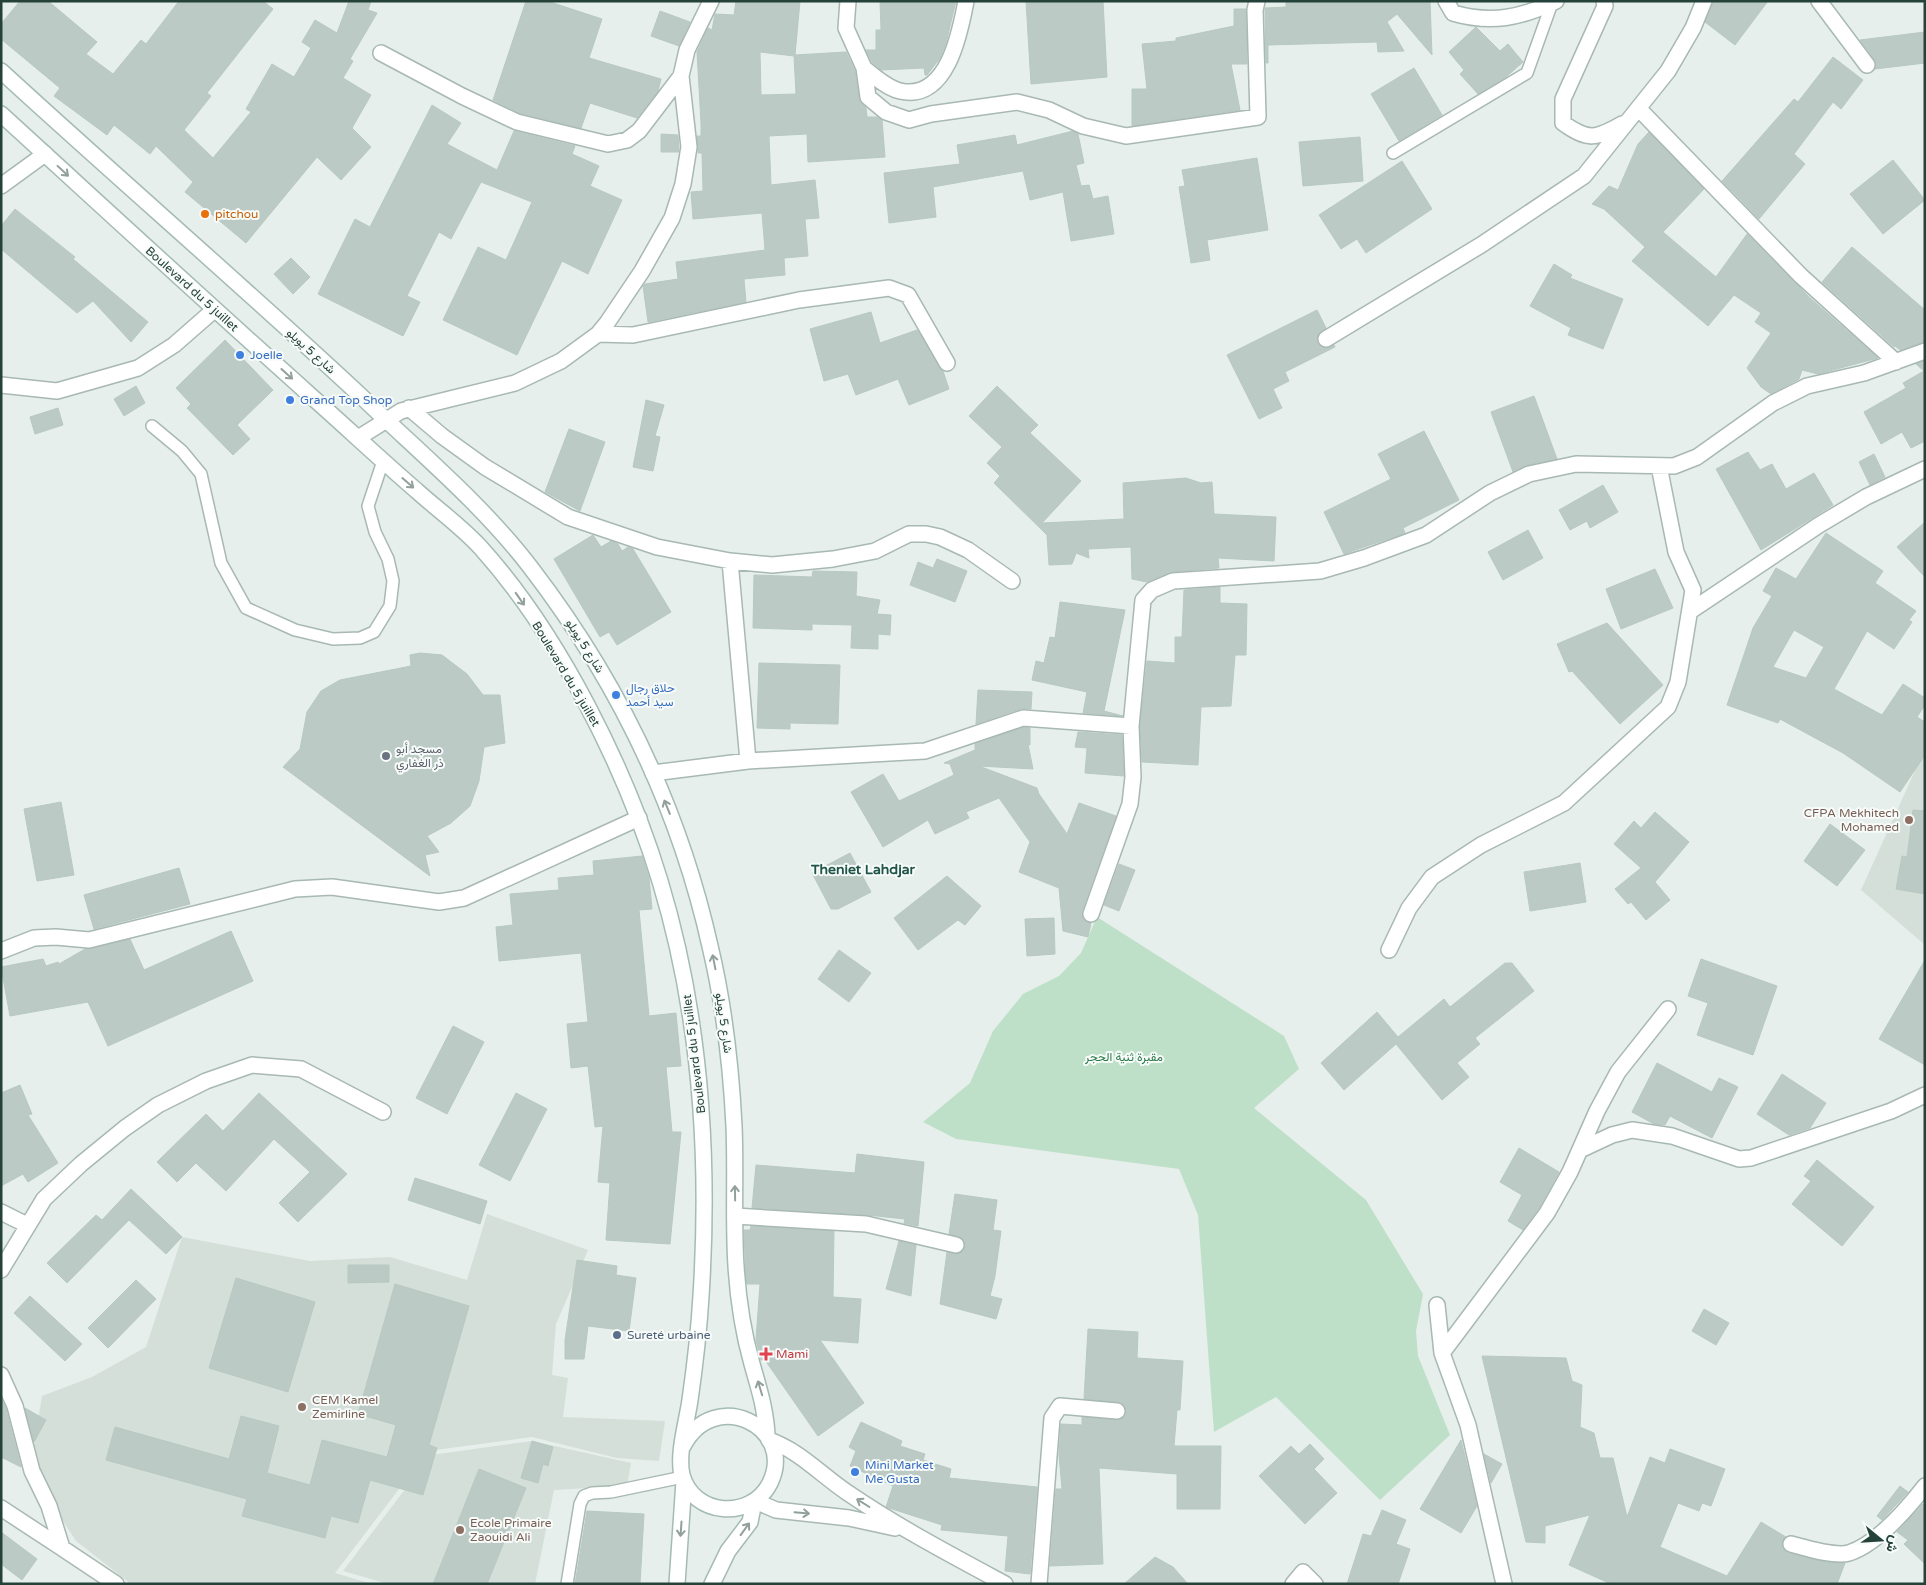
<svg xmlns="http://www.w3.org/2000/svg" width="1926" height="1585" viewBox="0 0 1926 1585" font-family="'Varela Round',Vazirmatn,sans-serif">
<rect width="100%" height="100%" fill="#e6efeb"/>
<path fill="#d4dfda" d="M1924,751h1v194l-64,-55z
M487,1214l101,36 -32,74 -4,51 16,3 -5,39 102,4 -6,40 -42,-3 -85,-21 -104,14 -93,122 37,11h-241l-55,-43 -31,-48 -14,-29 11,-68 50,-19 54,-30 36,-110 128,24 80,-4 77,23z
M532,1441l99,22 -4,23 -73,4 -19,94h-147l-45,-13 88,-116z"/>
<path fill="#bfe0c8" d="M1097,917l187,119 15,33 -45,39 112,92 57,94 -7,37 2,25 32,79 -70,65 -104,-103 -62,35 -16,-217 -19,-46 -223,-30 -33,-17 47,-39 23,-52 30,-37 36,-18 22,-23z"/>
<path fill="#bbcac4" stroke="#b8c9c2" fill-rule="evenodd" d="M20,1h28l49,41 -11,12 27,20 28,-34 5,4 33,-43h84l10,8 -66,84 4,3 -27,34 29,28 38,-46 -5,-3 26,-45 22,13 17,-29 -9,-6 13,-22 22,13 12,-32h22l-3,9 9,3 -27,46 3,2 -10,17 28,17 -19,33 19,19 -30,33 -24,-23 -71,86 -61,-51 8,-10 -37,-36 -6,8 -36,-29 -7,10 -53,-39 6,-8 -59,-49v-15z
M526,1h21l55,18 -13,39 72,21 -3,12 -21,27 -47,-15 -9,25 -61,-15 -27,-13z
M736,1h64l-5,54 51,-3 9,19 4,27 7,10 1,9h10l5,3 3,37 -77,5 -1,-28 -38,2 2,49 44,-5 4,38 -14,1 3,37 -24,2 1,17 -41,4 2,23 -98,20 -5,-36 2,-2 33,-5 -2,-17 89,-12 -3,-37 -69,6 -2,-27 12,-1 -1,-38h-4l-1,-17h4v-13l-4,-71 11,-24 4,2 3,-16 19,1zM760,52l34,4 2,38 -35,1z
M880,1h76l-10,42 -6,15 -13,17h-2l-1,-7 -43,2 -9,-8 -6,-12h10v-20h5z
M1026,1h77l4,76 -76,7z
M1286,1h144l2,54 -35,-41 -10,8 17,29 -26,1 -1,-10 -109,3v18h-2l-1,-55 21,-1z
M1714,1h54l-33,44 -30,-23z
M1234,9h12l1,55h-16l9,46 -108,16v-37h15l-5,-45 34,-3v-3l58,-12z
M660,11l30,11 -11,24 -28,-10z
M1476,27l24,24 8,-7 15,18 -17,15 -28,17 -18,-20 4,-4 -15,-18z
M1925,32v31l-50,6v-9l-15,-20z
M1833,57l30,23 -22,29 -8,-7 -39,52 11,10 -46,55 -37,-38 72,-82 4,3z
M1414,68l28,47 -43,26 -28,-47z
M432,105l29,18 -14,21 50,26 17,-39 61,15 -3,8 27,12 -9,20 32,14 -34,74 -26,-13 -45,94 -74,-35 35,-73 28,13 26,-58 -51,-20 -30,57 -12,-7 -32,64 13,6 -17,34 -85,-42 37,-75 15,8z
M1073,131l5,3 6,29 -8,2 5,21 8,-1 4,14 15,-3 6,38 -43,7 -8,-49 -33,8 -7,-29 -90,16 3,30 -47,6 -5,-50 76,-9 -3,-19 58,-10 2,10z
M1649,132l55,57 -41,43 53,45 31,-43 62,63 69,61 -60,16 -16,-4 -3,9 -28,15 -10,-7 -14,-19 24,-35 -16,-11 6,-9 -27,-18 -26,31 -76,-65 13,-14 -41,-38 -12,-5 17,-18 9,4 20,-46z
M661,134l17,1 1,17h-18z
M1360,137l3,44 -60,5 -4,-44z
M1257,158l11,72 -61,10 3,20 -19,3 -12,-76 6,-1 -3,-16z
M1893,160l32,40 -42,34 -33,-40z
M1402,161l30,48 -66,44 -9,-14 -16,10 -22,-34z
M15,209l60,48 -2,2 75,63 -17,20 -38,-41 -16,12 -76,-64v-23z
M1852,247l73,63v32l-25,8 -5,-4 -1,1 -72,-65z
M291,258l19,19 -17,17 -19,-20z
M1554,264l18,11 -2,3 53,21 -20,50 -35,-14 3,-7 -41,-22z
M1317,310l9,18 -8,7v8l8,5 8,-3 1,2 -50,25 4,9 -16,8 9,19 -23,11 -32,-64z
M871,312l9,31 37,-13 26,41 6,18 -40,16 -11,-26 -42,16 -8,-21 -24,7 -14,-52z
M225,340l48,50 -36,35 13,14 -17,16 -46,-47 4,-4 -15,-16z
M1925,361v80l-14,7 -9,-16 -21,12 -17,-32 42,-24 -3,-5 21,-12 -8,-7z
M136,386l9,17 -21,13 -10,-17z
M997,386l41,39 -8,8 51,48 -39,42 82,-4 -1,-36 63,-5 15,5 11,-1 2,32 62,3 -2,44 -56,-3 1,10 -47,4 -25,10 -15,-3 -1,-32 -43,2 1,9 -13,-5 -4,11 -23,1 -2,-30 -53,-52 6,-7 -13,-13 15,-16 -33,-31z
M1534,396l23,63 -30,6 -14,7 -22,-60z
M646,400l18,5 -9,31 5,1 -7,34 -20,-4z
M58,408l5,17 -28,9 -5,-17z
M569,429l36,13 -25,69 -35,-19z
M1424,431l35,69 -56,28 2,5 -61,21 -20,-42 67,-33 -13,-25z
M1748,452l12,18 12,-6 14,25 28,-16 19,32 -72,45 -45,-81z
M1874,454l11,23 -15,8 -11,-23z
M1603,485l15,27 -28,16 -3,-7 -17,9 -11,-20z
M1925,522v55l-28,-30z
M1528,530l15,28 -40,22 -15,-28z
M1826,533l57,38 -8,12 41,28 -7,9 3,2 -18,27 -27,-18 -33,58 48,26 21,-31 22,14v7l-8,12 8,5v33l-25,37 -57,-39 -63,-34 -2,4 -51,-18 26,-77 19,-32 -9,-5 13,-23 20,11zM1794,630l30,17 -18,31 -33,-11z
M593,535l8,12 10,-6 7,3 4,7 6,-4 5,2 38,63 -54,33 -8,-13 -9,5 -46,-78z
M937,559l30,12 -12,31 -45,-17 8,-23 15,6z
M1655,569l18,39 -52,21 -15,-40z
M813,571l44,1 -1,24 24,4 -3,14 14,1 -1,20 -12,-1v15l-27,-1 1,-23 -40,-1v6l-59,-2 1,-53 58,2z
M1220,587v16l27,1 -1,51h-11l-4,51 -30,1 -3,58 -56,-3 -2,-36 7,-65 28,2v-26h7l2,-47z
M1060,602l65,8 -21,101 19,5 -40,-3 4,-21 -55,-12 4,-19 8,2 6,-26 5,1z
M1607,623l56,62 -43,39 -48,-53 -3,1 -12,-28z
M420,653l22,2 25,19 16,21h17l5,48 -21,4 -5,34 -9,25 -19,17 -24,13 12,16 -14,3 5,21 -147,-109 17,-18 7,-37 14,-21 19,-11 71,-14 -1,-11z
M759,663l81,2 -2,59 -48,-1v6l-33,-1z
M978,690l54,2 -1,17h-11l-44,15z
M1024,727l6,1v17l-2,-1 5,25 -54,-3 58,22 2,6 28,40 12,-31 37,13 -34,95 2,9 7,3 -3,14 -25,-6 -4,-43 -40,-16 11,-30 -31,-44 -33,14 3,6 -34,16 -7,-14 -45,27 -32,-55 32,-18 16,27 55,-26 -4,-11 -6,-1 31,-13v-6z
M1078,732l44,3 2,41 -39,-3 2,-25 -12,-1z
M61,802l13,73 -37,6 -13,-72z
M1913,810l12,1v83l-29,-5 6,-33 5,1z
M1655,812l34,30 -34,40 15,18 -24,20 -15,-18 -3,2 -13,-15 26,-21 -27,-24 20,-23 7,7z
M1830,824l35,26 -28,36 -33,-25z
M850,853l21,39 -33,17h-7l-19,-36z
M642,856l7,22 3,31 -13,1 10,106 27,-3 5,53 -15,1 6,65h9l-11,112 -64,-4 4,-57 -12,-1 5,-56 -8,1 -7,-61 -17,2 -4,-44 21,-2 -7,-69 -82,8 -3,-34 17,-2 -3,-31 49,-4 -1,-12 36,-3 -1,-14z
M1580,863l6,39 -56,9 -6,-39z
M1119,864l16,6 -16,41 -15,-6z
M179,868l11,36 -96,25 -10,-34z
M947,876l34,30 -16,19 -7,-5 -40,30 -24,-32z
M1054,918l1,36 -28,2 -2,-37z
M231,931l22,50 -145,65 -20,-44 -78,14 -9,-49 42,-8 3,7 12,-4 1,2 26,-15 45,-10 14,31z
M839,950l32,23 -22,29 -31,-23z
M1701,959l76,27 -24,69 -56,-20 11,-32 -20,-7z
M1925,960v105l-46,-26z
M1505,963h7l22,28 -59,47 5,6 -23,19 12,14 -27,23 -46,-56 -52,46 -23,-27 56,-51 21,25 46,-38 6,8z
M453,1026l31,16 -37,72 -31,-16z
M1657,1063l55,29 7,-14 19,9 -26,51 -42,-22 -5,9 -11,-1 -22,-12z
M1782,1074l44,29 -16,25 -21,7 -32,-21z
M20,1085l12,29 -4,1 30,48 -30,19 -5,-8 -22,12v-93z
M259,1093l88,81 -49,48 -19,-19 31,-31 -36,-33 -48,52 -30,-28 -19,19 -20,-20 49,-48 17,17z
M516,1093l31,16 -37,72 -31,-16z
M1519,1148l40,24 -20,36 -16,22 -15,-9 14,-26 -22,-13z
M857,1154l67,8 -6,64 -14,-3 1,-4 -38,-4 -115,-7 4,-43 99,8z
M1817,1160l57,47 -32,39 -50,-42 19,-23 -7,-5z
M415,1178l72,23 -7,23 -72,-24z
M131,1189l51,48 -16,17 -37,-34 -62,63 -20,-20 49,-48 6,5z
M955,1194l42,6 -4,30 8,1 -6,45 -5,20 12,3 -6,20 -56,-15 7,-52 12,2 6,-7 -3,-9 -13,-4z
M751,1226l83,5 -1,66 28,2 -3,44 -38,-3 44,63 -46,33 -53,-76h-4l-5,-20 4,-56h-13l-1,-6 -2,-48h6z
M899,1241l17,4 -5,51 -25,-7z
M577,1260l40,6 -1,9 20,3 -7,53 -41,-5 -4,33h-19v-19z
M348,1265h41v17l-41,1z
M236,1278l79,24 -27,90 -79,-24z
M136,1280l20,19 -48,49 -20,-20z
M395,1284l74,22 -40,139 8,3 -14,47 -53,-15 -12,43 -27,-7 -6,22 -83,-22 5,-17 -141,-39 9,-33 114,32 12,-43 38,10 -12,47 43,12 12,-45 65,17 9,-32 -38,-11z
M30,1296l52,48 -17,17 -51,-48z
M1704,1309l25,14 -13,22 -24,-14z
M1088,1329l50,3 -1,26 46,3 -3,49h-3l-3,36h47l-1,63h-43v-35l-78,-6 4,96 -53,2 6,-77h6l-3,-34 2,-31 21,1v-8l38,3 6,-8 -1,-5 -7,-5 -34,-3z
M1482,1356l84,2 6,23 10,4 -2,42 14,6 6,25h13l14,59 23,-60 15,6 5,-14 55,20 -14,37 -9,-3 -3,8 -21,-8 -18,44 67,29 34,-54 25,15 -4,9 6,7 38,9 19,1 -8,21h-226l-42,-19 21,-50 -45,11v17l-19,-1z
M1,1398l5,11 15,58 -20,-10z
M25,1408l21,12 -12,22z
M861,1422l41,19 -2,5 25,8 -2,6 28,9 -2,9 88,9 -7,87 -25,-3 3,-35 -67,-6 1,-5 -56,-18 7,-21 -43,-20 6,-15 -7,-4z
M1461,1440l16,66 -16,27 -41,-24z
M532,1441l21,6 -5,19 -5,-2 -5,19 -17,-5z
M1310,1444l14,15 -10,10 23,24 -32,31 -46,-48 32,-30 8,8z
M1484,1454l18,10 -11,19z
M479,1469l47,19 -39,96h-54z
M1900,1486l8,6 -26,28 -5,-4z
M1923,1504l2,2v58l-21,-20 4,-4 -11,-8z
M1382,1510l24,10 -10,24 14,5 -12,35h-51l16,-50 8,2z
M587,1511l57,3 -4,70h-65z
M1,1532l36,27 -15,21 -21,-16z
M1155,1557l18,10 15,17h-64z"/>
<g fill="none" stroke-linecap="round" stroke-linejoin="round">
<g stroke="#a8b8b2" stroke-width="14">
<path id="service" d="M1393,153l134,-80 25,-70
M152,426l30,25 19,23 20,89 25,45 49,22 38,9 27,-1 14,-6 16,-26 3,-25 -5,-22 -13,-27 -7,-26 15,-45
M567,1584l13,-80 4,-8 8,-3 19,-1 72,-15"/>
</g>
<g stroke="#a8b8b2" stroke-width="18">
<path id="minor" d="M848,1l-2,27 18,40 4,29 18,15 23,8 22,-6 86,-12 32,8 34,16 43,10 132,-19 -3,-107 2,-9
M1446,1l7,12c38,11 68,5 103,-12
M1604,1l1,5 -42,93v24c25,18 33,16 59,1
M1819,1l48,64
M381,53l81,43 55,26 91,22 19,-4 12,-9 42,-55
M864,68c10,8 23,20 36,23 47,11 60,-58 66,-90
M1639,109l162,167 95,86
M1,186l44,-32
M598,334l35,1 166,-35 90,-12 19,7 39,68
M1326,339l155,-94 103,-69 84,-105 25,-43 11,-27
M1,385l56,6 81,-23 36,-23 40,-35
M409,408l33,28 43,31 83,50 89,30 73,14 42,4 61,-6 42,-8 34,-17h17l14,3 28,13 44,31
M358,438l43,-27 114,-28 46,-22 37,-27 9,-11 35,-52 30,-53 11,-34 6,-37 -8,-71 6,-26 24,-49
M730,561l18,200
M1692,610l127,-85 47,-28 59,-28
M653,773l95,-12 177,-10 98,-33 108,8
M1091,914l39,-110 3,-27 -2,-51 12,-126 9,-10 21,-9 147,-10 44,-13 62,-23 64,-42 39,-19 47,-10 98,2 23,-9 76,-54 34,-17 57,-13 61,-22
M1389,950l20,-42 23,-31 49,-32 83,-42 104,-96 10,-25 15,-92 -17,-38 -17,-86
M1,951l33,-13 22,-1 33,3 206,-51 37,-2 107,15 25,-4 175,-80
M1580,1150l32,-15 20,-5 40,6 67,23 12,-1 140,-47 34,-16
M1,1212l26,13
M735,1216l131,8 90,21
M1,1270l43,-71 37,-35 44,-36 33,-23 48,-24 46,-16 49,4 82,43
M1437,1305l5,48 26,72 36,159
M1442,1353l105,-140 23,-41 27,-61 21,-39 50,-63
M1,1375l14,31 17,65 17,35 13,42 54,36
M769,1440c31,11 52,35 79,53 50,34 103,62 157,91
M755,1501l21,9 73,8 46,10
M1,1508l61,40
M1791,1544c15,4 43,13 58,9 28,-9 58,-44 76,-67
M1039,1584l13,-166 8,-12 57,5
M1293,1584l10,-12 12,12"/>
</g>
<g stroke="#a4bbb3" stroke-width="18">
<path id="secondary" d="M1,71c120,110 243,216 362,327 57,55 120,107 168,170 86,112 148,240 179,378 14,59 21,119 24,180 2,46 -1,94 2,140 2,33 7,66 16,98 7,25 14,46 15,72
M1,114c103,94 206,189 310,282 35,31 70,64 106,95 21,19 45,36 64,57 79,88 145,221 179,333 41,135 50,275 41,415 -2,34 -6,69 -11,104 -3,21 -13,54 -8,75 11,41 69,46 88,8 27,-56 -56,-97 -87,-37
M677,1584l7,-103
M712,1584l16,-33 22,-29 4,-20"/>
</g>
<use href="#service" stroke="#fff" stroke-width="11"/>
<use href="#minor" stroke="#fff" stroke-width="15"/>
<use href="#secondary" stroke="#fff" stroke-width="15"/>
</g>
<defs><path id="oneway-shaft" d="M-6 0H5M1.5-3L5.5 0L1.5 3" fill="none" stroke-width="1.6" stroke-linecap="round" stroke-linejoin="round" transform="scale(1.25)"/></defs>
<g stroke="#92a09c">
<use href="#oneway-shaft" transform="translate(63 171) rotate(43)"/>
<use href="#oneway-shaft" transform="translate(287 374) rotate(42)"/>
<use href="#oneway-shaft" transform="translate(408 483) rotate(41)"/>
<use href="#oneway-shaft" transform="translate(520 599) rotate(55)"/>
<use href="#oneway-shaft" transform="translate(667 807) rotate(-112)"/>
<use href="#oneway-shaft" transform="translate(714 962) rotate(-101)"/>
<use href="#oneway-shaft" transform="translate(735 1193) rotate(-91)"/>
<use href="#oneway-shaft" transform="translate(760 1388) rotate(-107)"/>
<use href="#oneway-shaft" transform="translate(863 1503) rotate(-148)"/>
<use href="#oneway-shaft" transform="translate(802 1513) rotate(5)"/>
<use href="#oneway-shaft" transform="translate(681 1529) rotate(94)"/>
<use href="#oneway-shaft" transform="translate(745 1529) rotate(-54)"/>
</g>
<circle fill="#e8710a" stroke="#f7fbf9" stroke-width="2" cx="205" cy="214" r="5"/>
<g fill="#3f7fe0" stroke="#f7fbf9" stroke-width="2">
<circle cx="240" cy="355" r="5"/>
<circle cx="290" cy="400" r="5"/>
<circle cx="616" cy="695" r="5"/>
<circle cx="855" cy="1472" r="5"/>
</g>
<circle fill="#6b7280" stroke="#f7fbf9" stroke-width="2" cx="386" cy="756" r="5"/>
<g fill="#8d6e63" stroke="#f7fbf9" stroke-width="2">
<circle cx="1909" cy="820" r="5"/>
<circle cx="302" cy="1407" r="5"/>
<circle cx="460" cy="1530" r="5"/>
</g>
<circle fill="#5c6f8a" stroke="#f7fbf9" stroke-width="2" cx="617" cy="1335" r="5"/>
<path fill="#e0444e" stroke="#f7fbf9" stroke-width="2" d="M763.5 1346.5h5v5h5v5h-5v5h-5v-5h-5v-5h5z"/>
<g text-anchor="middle" stroke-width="4" stroke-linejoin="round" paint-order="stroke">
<g font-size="12" fill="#c56008" stroke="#f7fbf9" text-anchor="start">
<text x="215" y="218">pitchou</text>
</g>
<g font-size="12" fill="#24423a" stroke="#f7fbf9">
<text transform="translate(192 289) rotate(42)" y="4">Boulevard du 5 juillet</text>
<text transform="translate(311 351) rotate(42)" y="4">شارع 5 يويلو</text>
<text transform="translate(585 646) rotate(58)" y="4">شارع 5 يويلو</text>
<text transform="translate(566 674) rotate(59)" y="4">Boulevard du 5 juillet</text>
<text transform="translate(724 1023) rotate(82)" y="4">شارع 5 يويلو</text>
<text transform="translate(694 1054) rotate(-97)" y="4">Boulevard du 5 juillet</text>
</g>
<g font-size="12" fill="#366cbe" stroke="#f7fbf9" text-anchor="start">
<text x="250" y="359">Joelle</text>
<text x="300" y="404">Grand Top Shop</text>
<text x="626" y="692">حلاق رجال<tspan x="626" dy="14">سيد أحمد</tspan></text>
<text x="865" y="1469">Mini Market<tspan x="865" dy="14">Me Gusta</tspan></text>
</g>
<g font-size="12" fill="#5b616d" stroke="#f7fbf9" text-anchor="start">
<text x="396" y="753">مسجد أبو<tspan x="396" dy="14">ذر الغفاري</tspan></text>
</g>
<g font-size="12" fill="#785e54" stroke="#f7fbf9" text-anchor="start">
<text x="1899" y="817" text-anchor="end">CFPA Mekhitech<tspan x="1899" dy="14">Mohamed</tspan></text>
<text x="312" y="1404">CEM Kamel<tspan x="312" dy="14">Zemirline</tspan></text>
<text x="470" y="1527">Ecole Primaire<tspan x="470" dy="14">Zaouidi Ali</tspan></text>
</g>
<g font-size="12" fill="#2d7a4b" stroke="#f7fbf9">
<text x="1124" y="1061">مقبرة ثنية الحجر</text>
</g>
<g font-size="12" fill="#4e5e75" stroke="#f7fbf9" text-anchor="start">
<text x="627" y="1339">Sureté urbaine</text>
</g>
<g font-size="12" fill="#be3a42" stroke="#f7fbf9" text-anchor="start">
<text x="776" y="1358">Mami</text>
</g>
<g font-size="14" font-weight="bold" fill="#1f5548" stroke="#f7fbf9">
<text x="863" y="874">Theniet Lahdjar</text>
</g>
</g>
<rect width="1926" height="1585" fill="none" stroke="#24423a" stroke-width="5"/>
<g transform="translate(1881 1540) rotate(108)" stroke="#f7fbf9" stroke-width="4" paint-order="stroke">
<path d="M0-4L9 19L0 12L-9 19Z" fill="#24423a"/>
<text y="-8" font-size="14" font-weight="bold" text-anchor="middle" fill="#24423a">ش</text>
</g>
</svg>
